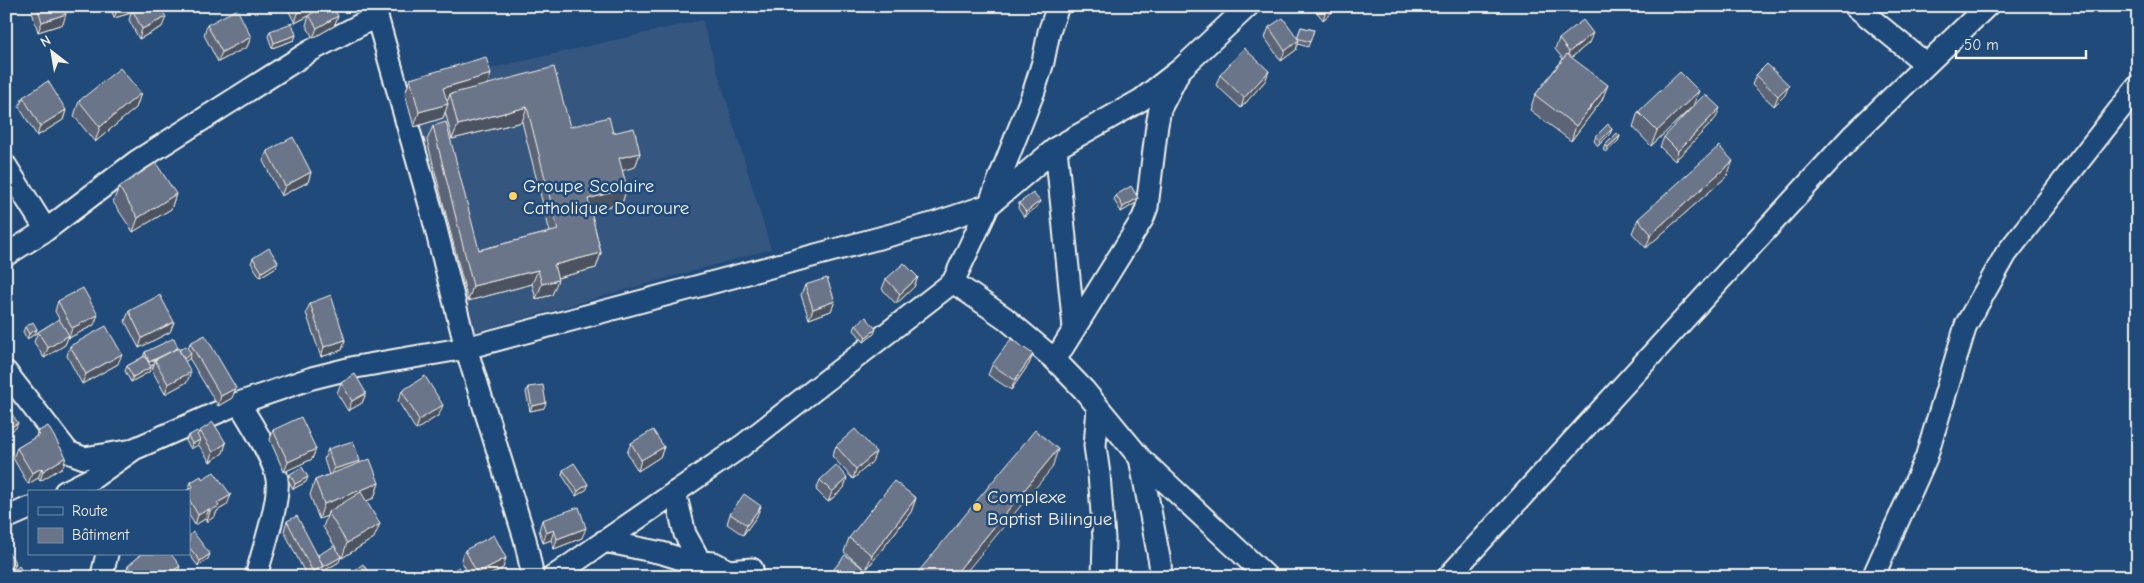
<svg xmlns="http://www.w3.org/2000/svg" width="2144" height="583" viewBox="0 0 2144 583" font-family="'Comic Neue',sans-serif">
<rect width="100%" height="100%" fill="#1f4a7a"/>
<filter id="ink" filterUnits="userSpaceOnUse"><feTurbulence type="fractalNoise" baseFrequency=".02" numOctaves="2"/><feDisplacementMap in="SourceGraphic" scale="10" xChannelSelector="R" yChannelSelector="G"/><feConvolveMatrix kernelMatrix="1 2 1 2 8 2 1 2 1" color-interpolation-filters="sRGB"/></filter>
<g filter="url(#ink)">
<path fill="#36577f" d="M702,20l69,229 -303,85 -63,-246z"/>
<g fill="none" stroke-linecap="round" stroke-linejoin="round">
<g stroke="#f4f1e8" stroke-width="25">
<path id="minor" d="M374,6l56,199 36,143 59,191 8,38
M1855,6l71,58
M1056,148l18,180
M6,166l40,64
M6,255l40,-25 91,-69 175,-111 65,-34
M953,282l52,36 50,42 29,30 56,68 127,119
M1055,360l88,-142 4,-11 10,-82 3,-16 17,-33
M6,372l62,80 16,6 43,-7
M239,403c11,19 35,55 38,76 3,23 -15,73 -21,98
M1098,407l-3,39 4,28 5,65 -1,38
M1140,458l20,105 1,14
M65,492l28,-14 41,-29 105,-46 73,-25 44,-11 110,-19 466,-124 57,-19 67,-57 85,-48 40,-31 67,-63
M675,492l10,42 11,20 2,7
M6,518l23,-10
M604,541l58,12 26,8 26,2 15,8 23,-2
M103,577v-6l4,-17
M553,577l189,-131 211,-164 36,-77 45,-114 9,-29 6,-30 9,-26
M1448,577l404,-441 135,-130
M1873,577l53,-119 40,-133 40,-71 132,-168"/>
</g>
<use href="#minor" stroke="#1f4a7a" stroke-width="21"/>
</g>
<path fill="#5c6577" stroke="#f4f1e8" d="M34,6h30l-1,18 -25,8 -6,-20z
M110,6h50l2,21 -23,12 -10,-19 2,-7 -17,5z
M286,6h34l-1,3 19,7 -4,10 -21,12 -7,-13 3,-9 -14,7z
M1312,6h27l-16,14z
M1679,6h13l-7,7z
M207,25l44,12 -4,10 -29,15 -14,-27z
M1269,27l28,11 4,-11 13,3 -6,17 -10,-3 -2,6 -15,11 -16,-23z
M270,31l26,4 -2,5 -22,8 -4,-12z
M1559,39l30,4 -18,15 31,42 -31,41 -41,-31 5,-15 28,-36 -8,-10z
M1269,71l-4,10 -24,27 -25,-23 4,-10z
M1756,75l29,20 -11,11 -22,-21z
M410,79l78,5 82,43 43,6 27,20 -5,14 -13,3 5,18 -5,15 -31,8 10,42 -5,15 -39,10 -5,17 -16,4 -4,-15 -64,17 -41,-161 6,-14 46,124 71,-18 -28,-110 -70,17 -7,-28 -2,7 -29,9 -9,-33z
M141,93l-5,15 -41,34 -21,-26 5,-15z
M23,97l43,13 -3,10 -26,16 -18,-29z
M1693,106l-42,40 -18,-19 5,-15z
M1716,118l-41,43 -15,-14 4,-10z
M1612,129l-2,5 -12,12 -4,-5 2,-5z
M1620,136l-2,5 -12,11 -3,-2 2,-5z
M267,151l44,21 -3,10 -27,14 -18,-35z
M1727,176l-81,72 -14,-15 6,-14z
M119,187l57,7 -5,15 -38,23 -20,-30z
M1116,195l22,3 -2,5 -15,9 -7,-12z
M1040,201l-2,5 -14,11 -6,-9 1,-5z
M253,258l23,9 -16,10 -9,-14z
M918,277l-4,10 -18,17 -14,-15 4,-10z
M805,285l30,16 -4,10 -22,8 -8,-24z
M58,301l36,24 -25,13 -1,-1 -3,8 -21,13 -10,-16 4,-10 21,-13 -4,-8z
M310,303l35,37 -3,10 -21,7 -15,-44z
M129,311l45,11 -4,10 -31,16 -14,-27z
M856,325l18,9 -10,8 -10,-12z
M25,327l12,2 -2,5 -8,5 -4,-7z
M190,343l42,55 -14,8 -29,-48 -4,3 2,21 -22,12 -13,-24 2,-6 -4,2 1,1 -2,5 -18,10 -6,-11 2,-5 16,-9 2,-5 33,-4 1,2 9,-1z
M70,346l48,18 -36,20 -15,-28z
M1033,354l-4,10 -18,26 -23,-15 4,-10z
M341,383l25,10 -4,10 -14,8 -11,-18z
M528,387l16,21 -14,3 -4,-19z
M402,391l37,24 -23,15 -18,-29z
M273,430l43,19 -4,10 -28,13 -14,-32z
M200,431l26,12 -3,10 -13,9 -12,-18 -7,5 -5,-8 2,-5 11,-3z
M37,432l26,35 -23,14 -2,-3 -10,6 -15,-26 4,-10 19,-11z
M631,443l33,4 -4,10 -22,14 -11,-18z
M836,446l36,16 -19,17 -21,-23z
M328,449l31,15 20,19 -5,15 -8,3 8,37 -32,20 -19,-31 4,-11 -8,3 -9,-24 5,-15 14,-5 -5,-16z
M563,470l24,19 -11,7 -14,-21z
M290,474l16,8 -13,7 -5,-10z
M202,479l25,26 -10,6 -2,5 -8,6 -2,-3 -10,6 -6,-10 -1,-25 3,-8z
M820,480l24,8 -16,14 -12,-12z
M916,498l-5,14 -45,58 -22,-18 5,-14z
M730,514l27,2 -14,19 -16,-11z
M542,520l40,18 -28,11 -3,-9 -8,3 -4,-13z
M287,521l31,34 21,7 -17,10h-1l-2,5h-12l-23,-46z
M189,536l19,23 -10,7 -9,-12z
M465,550l41,8 -3,10 -17,9h-16l-9,-17z
M140,554h31l6,22 -52,1v-1l3,-10 11,-9z"/>
<path fill="#4b5261" stroke="#f4f1e8" d="M124,6h20l-12,3 -1,4 -17,5 4,-10z
M311,6h9l-2,5 -23,12 3,-10z
M1331,6h8l-16,14 3,-10z
M1689,6h3l-7,7 2,-5z
M66,14l-3,10 -25,8 4,-10z
M338,16l-4,10 -21,12 4,-10z
M166,17l-4,10 -23,12 3,-10z
M1593,33l-4,10 -23,19 3,-10z
M296,35l-2,5 -22,8 2,-5z
M251,37l-4,10 -29,15 4,-10z
M1299,40l-3,10 -15,11 4,-10z
M1269,71l-4,10 -24,27 3,-10z
M491,74l-5,15 -36,5 -2,6 -10,3 5,-15z
M1608,85l-6,15 -31,41 5,-15z
M1789,85l-4,10 -11,11 4,-10z
M1699,91l-6,15 -42,40 6,-15z
M141,93l-5,15 -41,34 5,-15z
M448,104l-5,14 -29,9 5,-15z
M527,107l-5,15 -70,17 6,-14z
M1720,108l-4,10 -41,43 3,-10z
M66,110l-3,10 -26,16 3,-10z
M1612,129l-2,5 -12,12 2,-5z
M1620,136l-2,5 -12,11 2,-5z
M640,153l-5,14 -21,6 5,-15z
M1733,161l-6,15 -81,72 5,-14z
M311,172l-3,10 -27,14 4,-10z
M627,188l-5,15 -40,10 6,-14z
M176,194l-5,15 -38,23 5,-14z
M1138,198l-2,5 -15,9 2,-5z
M1040,201l-2,5 -14,11 2,-5z
M601,253l-5,15 -47,12 5,-15z
M278,262l-2,5 -16,10 2,-5z
M538,270l-6,14 -64,17 5,-15z
M918,277l-4,10 -18,17 4,-10z
M558,280l-6,15 -16,4 6,-15z
M835,301l-4,10 -22,8 4,-10z
M98,315l-4,10 -25,13 3,-10z
M174,322l-4,10 -31,16 3,-10z
M37,329l-2,5 -8,5 2,-5z
M876,329l-2,5 -10,8 2,-5z
M69,335l-4,10 -21,13 4,-10z
M345,340l-3,10 -21,7 3,-10z
M178,348l-23,12 -1,4 -6,3 1,-5z
M191,353l-2,6 -9,6 2,-5z
M122,354l-4,10 -36,20 4,-10z
M1033,354l-4,10 -18,26 4,-10z
M151,367l-2,5 -18,10 2,-5z
M191,372l-4,10 -22,12 3,-10z
M236,388l-4,10 -14,8 3,-10z
M366,393l-4,10 -14,8 4,-10z
M546,403l-2,5 -14,3 2,-5z
M443,405l-4,10 -23,15 3,-10z
M18,423l-2,5 -10,6v-4z
M200,440l-2,5 -7,4 1,-5z
M226,443l-3,10 -13,9 3,-10z
M664,447l-4,10 -22,14 3,-11z
M316,449l-4,10 -28,13 4,-10z
M1058,449l-6,19 -90,109h-9z
M876,452l-4,10 -19,17 3,-10z
M66,457l-3,10 -23,14 3,-10z
M360,461l-4,10 -26,8 4,-10z
M42,468l-4,10 -10,6 4,-11z
M308,477l-2,5 -13,7 2,-5z
M847,478l-3,10 -16,14 4,-10z
M379,483l-5,15 -44,17 -2,-3 -1,4 -8,3 5,-15z
M588,484l-1,5 -11,7 2,-5z
M231,495l-4,10 -10,6 -2,5 -8,6 3,-11 7,-8z
M916,498l-5,14 -45,58 6,-15z
M761,506l-4,10 -14,19 4,-10z
M209,509l-4,10 -10,6 3,-10z
M380,524l-6,14 -32,20 5,-15z
M586,528l-4,10 -28,11 3,-10z
M554,530l-3,10 -8,3 3,-10z
M210,554l-2,5 -10,7 2,-5z
M341,557l-2,5 -17,10 1,-5z
M506,558l-3,10 -17,9h-10l1,-4z
M16,563l-4,10 -5,1 -1,-4z
M180,566l-3,10 -13,1z
M323,566l-3,10 -9,1 2,-5z"/>
<path fill="#6b758a" stroke="#f4f1e8" d="M37,6h27l2,8 -24,8z
M139,6h21l6,11 -24,12 -10,-20z
M295,6h16l-13,7z
M324,6h8l6,10 -21,12 -8,-13z
M1324,6h7l-5,4z
M237,9l14,28 -29,15 -15,-27z
M1283,18l16,22 -14,11 -16,-24z
M1583,20l10,13 -24,19 -10,-13z
M292,23l4,12 -22,8 -4,-12z
M1301,27l13,3 -4,12 -13,-4z
M1244,48l25,23 -25,27 -24,-23z
M1567,54l41,31 -32,41 -41,-31z
M486,57l5,17 -48,14 5,16 -29,8 -9,-33z
M1767,64l22,21 -11,11 -22,-21z
M554,67l16,60 39,-10 4,16 21,-5 6,25 -21,5 8,30 -39,11 13,54 -47,12 4,15 -16,4 -4,-14 -65,16 -40,-160 13,-4 33,128 79,-20 -31,-123 -69,18 -8,-31z
M120,68l21,25 -41,34 -21,-26z
M1680,72l19,19 -42,40 -19,-19z
M48,81l18,29 -26,16 -17,-29z
M1705,94l15,14 -42,43 -14,-14z
M1608,124l4,5 -12,12 -4,-5z
M1617,133l3,3 -12,11 -3,-2z
M293,137l18,35 -26,14 -18,-35z
M1719,146l14,15 -82,73 -13,-15z
M156,163l20,31 -38,24 -19,-31z
M1131,186l7,12 -15,9 -7,-12z
M1033,193l7,8 -14,11 -7,-9z
M269,248l9,14 -16,10 -9,-14z
M904,263l14,14 -18,17 -14,-15z
M827,278l8,23 -22,8 -8,-24z
M83,288l15,27 -26,13 -14,-27z
M160,295l14,27 -32,16 -13,-27z
M331,295l14,45 -21,7 -14,-44z
M866,317l10,12 -10,8 -10,-12z
M59,319l10,16 -21,13 -10,-16z
M33,322l4,7 -8,5 -4,-7z
M106,326l16,28 -36,20 -16,-28z
M205,335l31,53 -15,8 -31,-53z
M174,338l4,10 -29,14 -4,-10z
M1011,339l22,15 -18,26 -23,-15z
M186,346l5,7 -7,6 -5,-9z
M178,348l13,24 -23,12 -13,-24z
M145,356l6,11 -18,10 -6,-11z
M355,374l11,19 -14,8 -11,-18z
M425,376l18,29 -24,15 -17,-29z
M543,385l3,18 -14,3 -4,-19z
M12,414l6,9 -12,7v-13z
M301,417l15,32 -28,13 -15,-32z
M213,422l13,21 -13,9 -13,-21z
M48,426l18,31 -23,14 -1,-3 -10,5 -15,-25 22,-13 -2,-3z
M855,429l21,23 -20,17 -20,-23z
M653,430l11,17 -23,13 -10,-17z
M1035,430l23,19 -105,128h-39z
M197,431l2,2 -2,2 3,5 -8,4 -4,-8z
M353,441l7,20 -26,8 -6,-20z
M370,459l9,24 -55,21 -9,-24z
M574,463l14,21 -10,7 -15,-21z
M836,465l11,13 -15,14 -12,-12z
M302,467l6,10 -13,7 -5,-10z
M214,472l17,23 -14,8 2,3 -9,5 -1,-2 -11,6 -9,-16v-7h-5l9,-5 -2,-5 10,-6 1,3z
M894,481l22,17 -44,57 -23,-17z
M361,492l19,32 -33,19 -19,-31z
M744,494l17,12 -14,19 -17,-11z
M579,507l7,21 -29,11 -3,-9 -8,3 -4,-13z
M297,516l26,50 -10,6 -26,-51z
M193,532l17,22 -10,7 -11,-14v-11z
M494,535l12,23 -29,15 -12,-23z
M334,546l7,11 -18,10 -5,-12z
M6,549l10,14 -10,7z
M142,554h29l9,12 -16,11h-29l-7,-11z
M845,555l31,22h-42l-4,-3z
M363,564l9,13h-27z
M19,566l7,11h-20l1,-3 -1,-3 7,-4 1,3z
M459,567l5,10h-22z
M73,570l4,7h-14z"/>
</g>
<g fill="#ffd166" stroke="#1f4a7a" stroke-width="2">
<circle cx="513" cy="196" r="5"/>
<circle cx="977" cy="507" r="5"/>
</g>
<g text-anchor="middle" stroke-width="5" stroke-linejoin="round" paint-order="stroke">
<g font-size="19" fill="#f4f1e8" stroke="#1f4a7a" text-anchor="start">
<text x="523" y="192">Groupe Scolaire<tspan x="523" dy="22">Catholique Douroure</tspan></text>
<text x="987" y="503">Complexe<tspan x="987" dy="22">Baptist Bilingue</tspan></text>
</g>
</g>
<rect width="2144" height="583" fill="none" stroke="#1f4a7a" stroke-width="25"/>
<rect x="12" y="12" width="2119" height="558" fill="none" stroke="#f4f1e8" stroke-width="2" filter="url(#ink)"/>
<rect x="28" y="490" width="162" height="65" fill="#1f4a7a" stroke="#748da6"/>
<rect x="38" y="507" width="25" height="8" fill="#1f4a7a" stroke="#748da6"/>
<text x="72" y="516" font-size="15" fill="#f4f1e8">Route</text>
<rect x="38" y="528" width="25" height="15" fill="#6b758a" stroke="#748da6"/>
<text x="72" y="540" font-size="15" fill="#f4f1e8">Bâtiment</text>
<g transform="translate(52 52) rotate(329)" stroke="#1f4a7a" stroke-width="4" paint-order="stroke">
<path d="M0-4L9 19L0 12L-9 19Z" fill="#f4f1e8"/>
<text y="-8" font-size="14" font-weight="bold" text-anchor="middle" fill="#f4f1e8">N</text>
</g>
<path d="M1956 50v8h130v-8" fill="none" stroke="#f4f1e8" stroke-width="2.5"/>
<text x="1964" y="50" font-size="15" fill="#f4f1e8" stroke="#1f4a7a" stroke-width="4" paint-order="stroke">50 m</text>
</svg>
